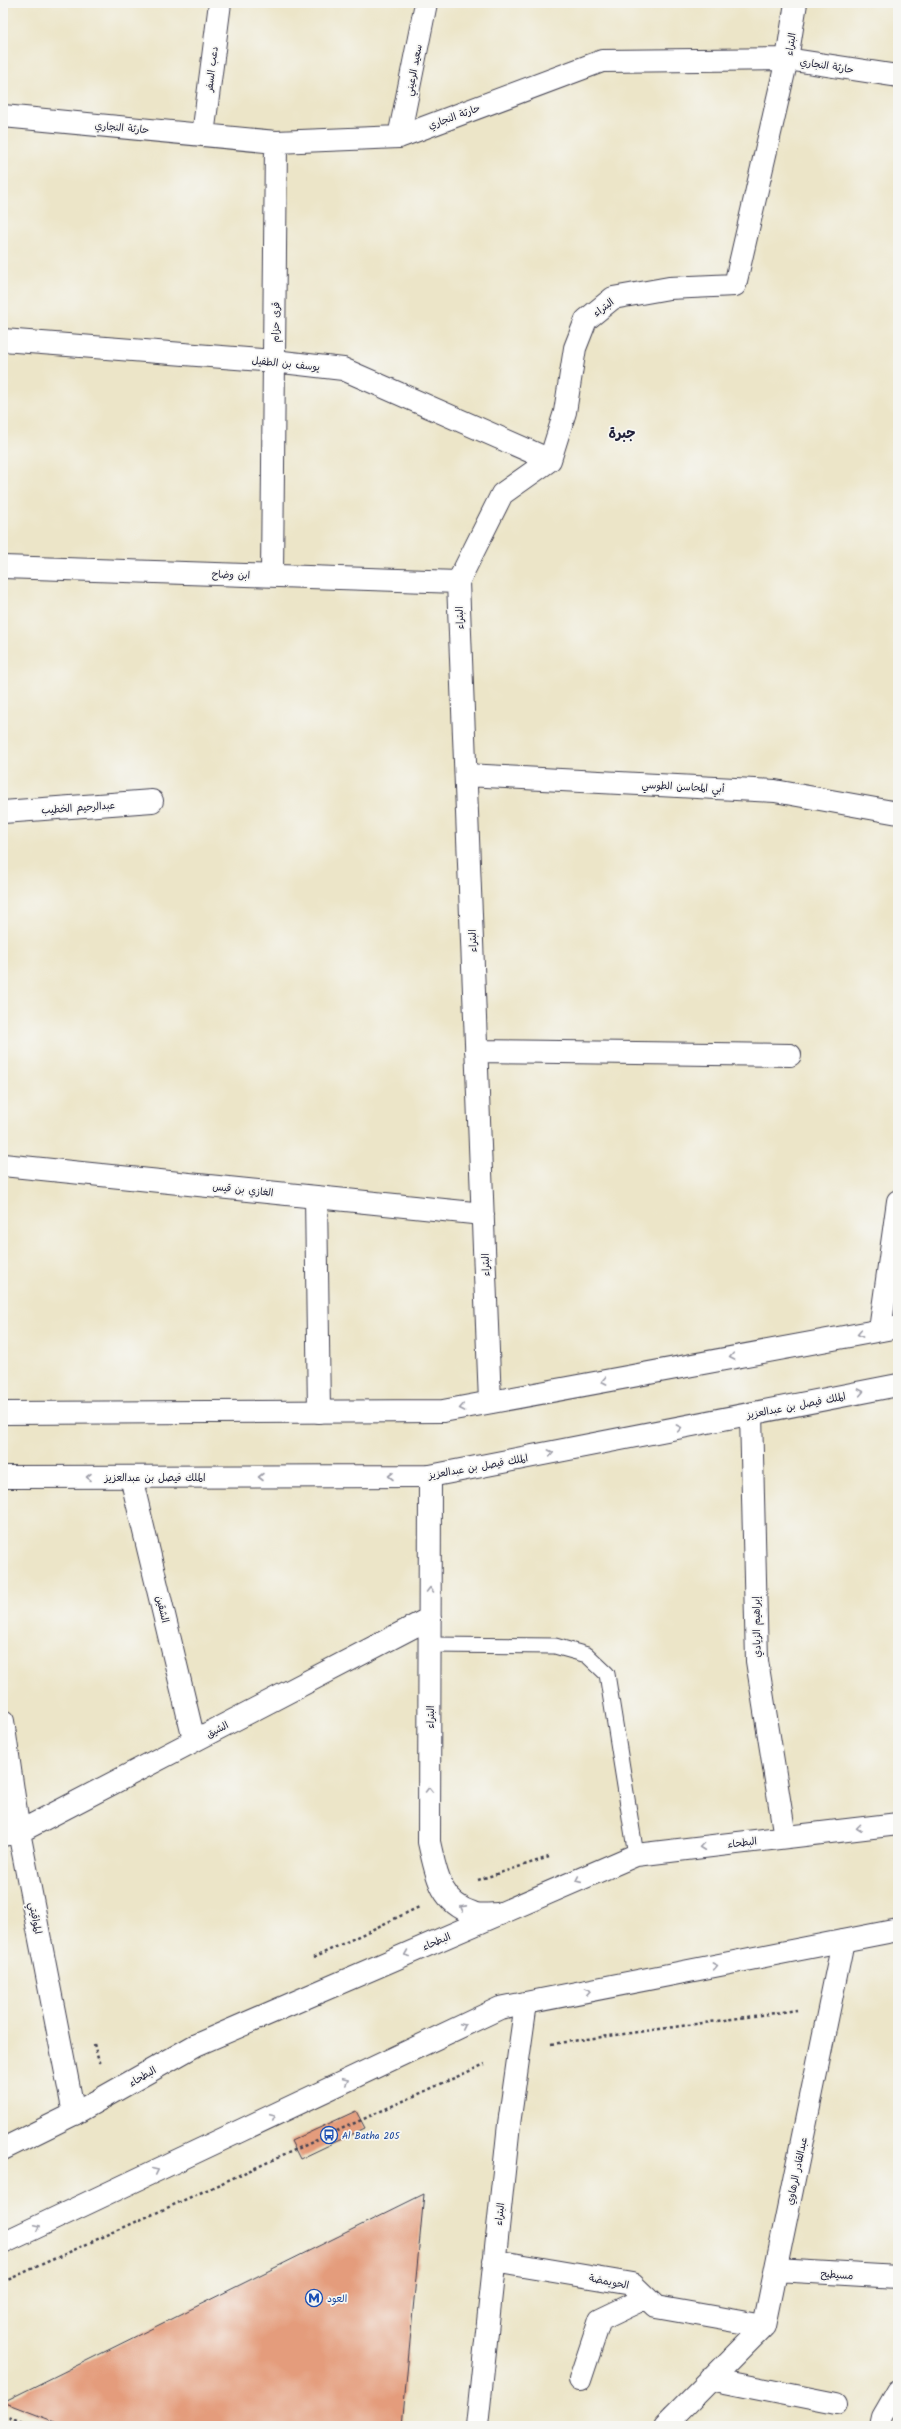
<svg xmlns="http://www.w3.org/2000/svg" width="901" height="2429" viewBox="0 0 901 2429" font-family="Kalam,'Playpen Sans Arabic',sans-serif">
<rect width="100%" height="100%" fill="#f6f6f2"/>
<filter id="ink" filterUnits="userSpaceOnUse"><feTurbulence type="fractalNoise" baseFrequency=".025" numOctaves="2"/><feDisplacementMap in="SourceGraphic" scale="8" xChannelSelector="R" yChannelSelector="G"/><feConvolveMatrix kernelMatrix="1 2 1 2 8 2 1 2 1" color-interpolation-filters="sRGB"/></filter>
<filter id="wash" filterUnits="userSpaceOnUse"><feTurbulence type="fractalNoise" baseFrequency=".012" numOctaves="4" result="noise"/><feDisplacementMap in="SourceGraphic" scale="16" xChannelSelector="R" yChannelSelector="G"/><feGaussianBlur stdDeviation="0.9" result="paint"/><feColorMatrix in="noise" values="0 0 0 0 0 0 0 0 0 0 0 0 0 0 0 0 0 1.4 0 .05"/><feComposite in="paint" operator="in"/></filter>
<g filter="url(#wash)">
<rect width="100%" height="100%" fill="#ece5c8"/>
<g id="blocks">
<path fill="#e49c7c" d="M356,2111l9,17 -65,31 -9,-18z
M424,2194l-22,232h-336l-63,-24z"/>
</g>
</g>
<g filter="url(#ink)">
<use href="#blocks" fill-opacity="0" stroke="#403f50" stroke-width="1"/>
<g fill="none" stroke-linecap="round" stroke-linejoin="round">
<g stroke="#403f50" stroke-width="17">
<path id="lane" d="M430,1645l125,1 32,9 20,19 29,181"/>
</g>
<g stroke="#403f50" stroke-width="24">
<path id="street" d="M3,116l273,26 123,-5 203,-76 185,-2 111,17
M203,135l17,-132
M399,137l27,-134
M3,340l271,21 69,8 207,91
M3,567l455,15
M272,575l4,-433
M466,775l309,16 123,22
M3,812l149,-11
M476,1051l314,4
M3,1165l480,49
M316,1197l3,215
M880,1330l18,-129
M490,1402l-32,-820 44,-88 48,-34 15,-48 10,-64 11,-28 27,-22 56,-10 66,-3 52,-226 9,-56
M751,1414l6,247 28,176
M430,1476l-1,366c7,30 10,60 44,71 7,3 19,1 27,1
M131,1477l63,263
M3,1721l16,111 55,282
M3,1835l16,-3 411,-214
M494,2261l138,23 24,23 108,19
M776,2270l122,7
M710,2379l126,25
M580,2380l20,-60 46,-22
M477,2426l32,-302 17,-121
M665,2426l99,-100 79,-385
M881,2426l2,-9 15,-26"/>
</g>
<g stroke="#403f50" stroke-width="24">
<path id="secondary" d="M3,1413l440,-2 455,-84
M3,1477l427,-1 468,-91"/>
</g>
<g stroke="#403f50" stroke-width="24">
<path id="primary" d="M3,2149l71,-35 122,-69 440,-190 262,-31
M3,2243l497,-235 398,-78"/>
</g>
<path stroke="#403f50" stroke-width="2.5" stroke-dasharray="3 3" stroke-linecap="butt" d="M478,1880l71,-23
M313,1958l106,-51
M94,2044l5,18 3,-1
M551,2044l246,-34
M3,2282l482,-218
M3,2415l26,11"/>
<use href="#lane" stroke="#fff" stroke-width="15"/>
<use href="#street" stroke="#fff" stroke-width="22"/>
<use href="#secondary" stroke="#fff" stroke-width="22"/>
<use href="#primary" stroke="#fff" stroke-width="22"/>
</g>
<defs><path id="oneway-chevron" d="M-2-3.5L2.5 0L-2 3.5" fill="none" stroke-width="1.6" stroke-linecap="round" stroke-linejoin="round"/></defs>
<g stroke="#9c9ca7">
<use href="#oneway-chevron" transform="translate(860 1334) rotate(169)"/>
<use href="#oneway-chevron" transform="translate(732 1357) rotate(169)"/>
<use href="#oneway-chevron" transform="translate(604 1381) rotate(169)"/>
<use href="#oneway-chevron" transform="translate(861 1392) rotate(-11)"/>
<use href="#oneway-chevron" transform="translate(462 1408) rotate(169)"/>
<use href="#oneway-chevron" transform="translate(679 1428) rotate(-11)"/>
<use href="#oneway-chevron" transform="translate(551 1453) rotate(-11)"/>
<use href="#oneway-chevron" transform="translate(391 1476) rotate(180)"/>
<use href="#oneway-chevron" transform="translate(89 1477) rotate(180)"/>
<use href="#oneway-chevron" transform="translate(261 1477) rotate(180)"/>
<use href="#oneway-chevron" transform="translate(430 1590) rotate(-90)"/>
<use href="#oneway-chevron" transform="translate(429 1790) rotate(-90)"/>
<use href="#oneway-chevron" transform="translate(859 1828) rotate(173)"/>
<use href="#oneway-chevron" transform="translate(702 1847) rotate(173)"/>
<use href="#oneway-chevron" transform="translate(578 1880) rotate(156)"/>
<use href="#oneway-chevron" transform="translate(463 1908) rotate(-152)"/>
<use href="#oneway-chevron" transform="translate(407 1954) rotate(157)"/>
<use href="#oneway-chevron" transform="translate(715 1966) rotate(-11)"/>
<use href="#oneway-chevron" transform="translate(588 1991) rotate(-11)"/>
<use href="#oneway-chevron" transform="translate(463 2026) rotate(-25)"/>
<use href="#oneway-chevron" transform="translate(346 2081) rotate(-25)"/>
<use href="#oneway-chevron" transform="translate(273 2116) rotate(-25)"/>
<use href="#oneway-chevron" transform="translate(156 2171) rotate(-25)"/>
<use href="#oneway-chevron" transform="translate(38 2227) rotate(-25)"/>
</g>
</g>
<defs>
<g id="bus-ring" transform="scale(0.9)"><circle r="9.5" fill="#f6f6f2" stroke="#1a4fb4" stroke-width="1.5"/><path d="M-5-6H5V4H4V6H2V4H-2V6H-4V4H-5ZM-3.5-4V0h7V-4ZM-3.5 1.2v1.5H-2V1.2ZM2 1.2v1.5H3.5V1.2Z" fill="#1a4fb4"/></g>
<g id="metro-ring" transform="scale(0.9)"><circle r="9.5" fill="#f6f6f2" stroke="#1a4fb4" stroke-width="1.5"/><path d="M-5.5 5V-5H-3L0 0L3-5H5.5V5H3V-.5L0 4L-3-.5V5Z" fill="#1a4fb4"/></g>
</defs>
<g fill-rule="evenodd">
<use href="#bus-ring" x="329" y="2135"/>
<use href="#metro-ring" x="314" y="2298"/>
</g>
<g text-anchor="middle" stroke-width="3.5" stroke-linejoin="round" paint-order="stroke">
<g font-size="10" fill="#22223b" stroke="#f6f6f2">
<text transform="translate(790 44) rotate(-81)" y="4">البتراء</text>
<text transform="translate(827 65) rotate(9)" y="4">حارثة النجاري</text>
<text transform="translate(211 69) rotate(-83)" y="4">دعب السفر</text>
<text transform="translate(413 70) rotate(-79)" y="4">سعيد الرعيني</text>
<text transform="translate(454 116) rotate(-20)" y="4">حارثة النجاري</text>
<text transform="translate(122 127) rotate(5)" y="4">حارثة النجاري</text>
<text transform="translate(603 307) rotate(-37)" y="4">البتراء</text>
<text transform="translate(275 322) rotate(-89)" y="4">قرى حزام</text>
<text transform="translate(286 363) rotate(6)" y="4">يوسف بن الطفيل</text>
<text transform="translate(231 574) rotate(2)" y="4">ابن وضاح</text>
<text transform="translate(459 618) rotate(-92)" y="4">البتراء</text>
<text transform="translate(683 786) rotate(3)" y="4">أبي المحاسن الطوسي</text>
<text transform="translate(78 807) rotate(-4)" y="4">عبدالرحيم الخطيب</text>
<text transform="translate(472 941) rotate(-92)" y="4">البتراء</text>
<text transform="translate(243 1189) rotate(6)" y="4">الغازي بن قيس</text>
<text transform="translate(485 1265) rotate(-92)" y="4">البتراء</text>
<text transform="translate(796 1405) rotate(-11)" y="4">الملك فيصل بن عبدالعزيز</text>
<text transform="translate(478 1466) rotate(-10)" y="4">الملك فيصل بن عبدالعزيز</text>
<text x="155" y="1481">الملك فيصل بن عبدالعزيز</text>
<text transform="translate(163 1609) rotate(76)" y="4">الشقين</text>
<text transform="translate(756 1627) rotate(-91)" y="4">إبراهيم الزيادي</text>
<text transform="translate(430 1717) rotate(-90)" y="4">البتراء</text>
<text transform="translate(217 1729) rotate(-27)" y="4">الشيق</text>
<text transform="translate(742 1842) rotate(-7)" y="4">البطحاء</text>
<text transform="translate(36 1918) rotate(79)" y="4">المواقيتي</text>
<text transform="translate(436 1941) rotate(-23)" y="4">البطحاء</text>
<text transform="translate(142 2076) rotate(-30)" y="4">البطحاء</text>
<text transform="translate(796 2171) rotate(-78)" y="4">عبدالقادر الرهاوي</text>
<text transform="translate(499 2214) rotate(-84)" y="4">البتراء</text>
<text transform="translate(837 2274) rotate(4)" y="4">مسيطيح</text>
<text transform="translate(609 2281) rotate(11)" y="4">الحويمضة</text>
</g>
<g font-size="10" fill="#164399" stroke="#f6f6f2" text-anchor="start">
<text x="342" y="2139">Al Batha 205</text>
<text x="327" y="2302">العود</text>
</g>
<g font-size="14" font-weight="bold" fill="#22223b" stroke="#f6f6f2">
<text x="622" y="438">جبرة</text>
</g>
</g>
<rect width="901" height="2429" fill="none" stroke="#f6f6f2" stroke-width="16"/>
</svg>
